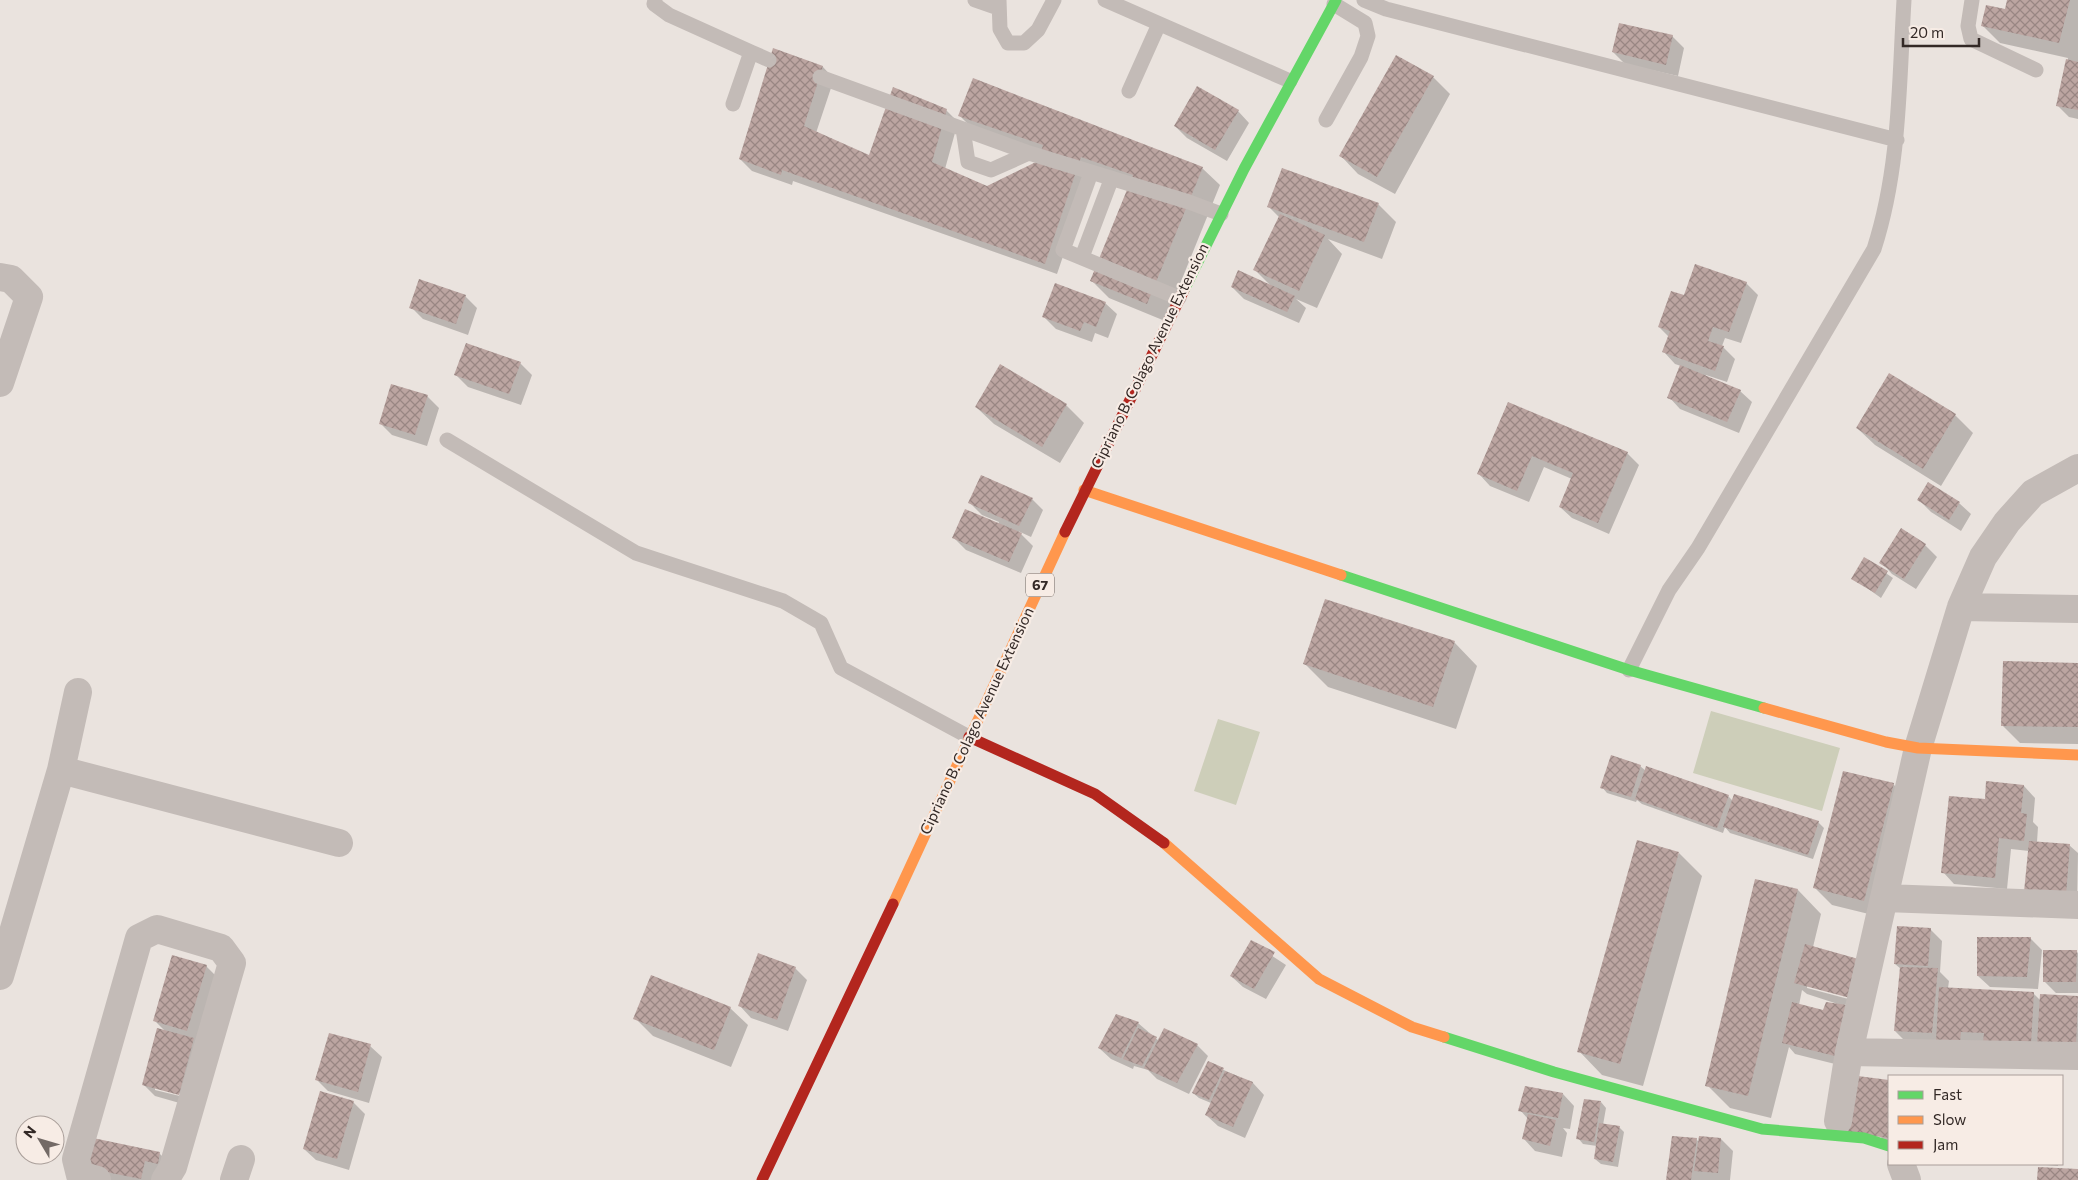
<svg xmlns="http://www.w3.org/2000/svg" width="2078" height="1180" viewBox="0 0 2078 1180" font-family="Commissioner,sans-serif">
<defs>
<pattern id="building-cross-hatch" width="8" height="8" patternUnits="userSpaceOnUse" patternTransform="scale(1.25)"><rect width="8" height="8" fill="#bca5a1"/><path d="M0 0l8 8M0 8l8-8" fill="none" stroke="#998683"/></pattern>
</defs>
<rect width="100%" height="100%" fill="#eae3de"/>
<path fill="#cdceb9" d="M1711,711l129,37 -18,63 -129,-38z
M1218,719l42,13 -24,73 -42,-14z"/>
<path fill="#0003" fill-rule="evenodd" d="M2008,0h70v119l-9,-2 -11,-11 10,-48 -68,-15 -18,-18 24,-14z
M1672,36l12,12 -6,28 -53,-12 -12,-12z
M823,67l11,12 -18,54 53,24 77,-47 12,12 -13,47 42,18 52,-25 -68,-35 -11,-11 242,52 18,17 -55,136 -56,-23 -17,-17 40,-99 -39,-14 -36,106 -264,-93 -1,4 -40,-14 -12,-12z
M1433,77l17,17 -55,100 -37,-20 -17,-18z
M1238,111l11,12 -22,38 -40,-23 -12,-12z
M1378,204l18,18 -14,37 -54,-20 14,15 -25,54 -21,-9 10,9 -7,15 -55,-24 -12,-12 39,-1 -16,-16 25,-52 -11,-11z
M1746,283l12,12 -17,48 -16,-5 -3,8 13,13 -8,23 -21,-7 -1,2 35,14 12,11 -13,31 -59,-24 -11,-12 12,-31 -6,-2 -11,-12 5,-15 -10,-10 26,-30z
M465,296l12,12 -9,27 -45,-16 -12,-12z
M1105,303l12,11 -9,24 -13,-5 -3,9 -36,-13 -12,-12z
M520,363l12,12 -11,30 -53,-18 -12,-12z
M1889,375l66,40 18,18 -32,53 -66,-41 -18,-17z
M427,396l12,12 -12,38 -35,-11 -12,-12z
M1508,403l119,50 12,12 -30,69 -37,-16 -12,-11 12,-28 -28,-12 -15,35 -39,-16 -11,-12z
M1066,405l18,18 -24,40 -66,-39 -18,-17z
M1032,499l11,11 -12,27 -13,-6 15,15 -12,27 -55,-23 -12,-12 44,-14 1,-2 -17,-7 -12,-12z
M1919,500l40,3 12,11 -10,17 -30,-19z
M1901,530l24,15 12,12 -21,32 -24,-15 -11,-12z
M1865,559l28,19 -12,20 -28,-20z
M1454,642l23,24 -21,63 -128,-42 -23,-23z
M2078,664v80l-58,-1 -18,-18z
M1640,766l6,5 82,25 5,5 85,21 6,6 -11,31 -83,-26 -5,-6 -2,6 -81,-29 -5,-4 -1,2 -29,-9 -5,-6z
M1893,784l18,18 -30,115 -49,-12 -18,-18z
M2024,786l11,12 -2,24 5,5 -1,15 32,3 9,8 -1,54 -48,-56 -18,-2 -4,40 -53,-5 -11,-12 43,-72z
M1679,853l23,23 -59,210 -41,-11 -23,-24z
M1756,880l42,10 23,24 -8,33 48,14 12,12 -11,36 -18,-5 14,14 -11,49 -52,-13 -6,-7 -18,71 -41,-10 -23,-23zM1807,985l50,14 -1,2 -49,-13zM1802,990l5,4 37,12 -18,-2 -3,7 -24,-6z
M1930,929l12,12 -2,31 9,9 -1,7 85,5 8,8 1,-6 36,3v58l-171,-13 -12,-12 6,-62 -6,-5z
M2030,938l12,12 -4,39 -48,-2 -12,-11z
M1251,942l35,23 -20,34 -23,-12 -12,-11z
M2076,951l2,2v40h-22l-12,-12z
M206,966l12,12 -19,63 -4,-1 11,11 -16,55 -35,-10 -12,-12 22,-53 -11,-11zM155,1087l30,8 -1,2 -29,-7z
M795,968l12,12 -19,51 -37,-13 -11,-12z
M730,1008l18,17 -17,42 -78,-31 -18,-18z
M1138,1023l21,18 38,4 11,11 -19,38 -32,-15 -9,-9 -14,-4 -1,3 -22,-10 -12,-11z
M370,1046l12,11 -13,46 -41,-12 -12,-12z
M1208,1063l45,20 11,12 -19,43 -27,-12 -12,-11 5,-12 -12,-5 -6,-5z
M1851,1077l38,4v72z
M1563,1094l11,12 -4,23 -7,-1 4,5 -5,24 -27,-6 -11,-12 4,-20 -8,-9z
M353,1102l12,12 -16,56 -33,-10 -12,-11z
M1601,1102l5,6 -3,17 16,2 5,5 -6,35 -17,-3 -6,-5 2,-13 -14,-2 -5,-6z
M1696,1139l3,3 22,-3 12,12 -3,29h-62z
M159,1153l12,12 -17,15h-49l-17,-13z
M2034,1164h24v2z"/>
<path fill="url(#building-cross-hatch)" d="M2007,0h63l-11,43 -78,-17 5,-21 19,4z
M1619,23l54,12 -7,30 -54,-13z
M773,48l50,18 -19,60 65,29 24,-68 54,22 -15,53 55,24 51,-25 5,-16 -85,-29 15,-38 230,89 -56,137 -57,-23 43,-106 -52,-18 -36,107 -263,-94 -1,5 -42,-16z
M1396,55l38,21 -57,101 -38,-21z
M2066,59l12,3v48l-22,-4z
M1197,86l42,24 -24,40 -41,-24z
M1282,168l97,35 -15,39 -97,-35z
M1280,214l45,21 -26,56 -46,-21z
M1695,264l52,18 -18,50 -16,-5 -5,14 16,5 -9,25 -53,-19 8,-21 -12,-4 13,-36 13,4z
M1238,270l57,26 -8,16 -56,-25z
M419,279l47,16 -10,29 -47,-16z
M1055,283l51,19 -10,25 -12,-5 -4,9 -38,-14z
M466,343l55,19 -12,32 -55,-19z
M1000,364l67,40 -25,43 -67,-40z
M1680,365l61,25 -14,32 -60,-24z
M1889,373l67,41 -33,55 -67,-41z
M391,384l37,11 -13,40 -36,-11z
M1508,402l120,50 -30,71 -39,-16 14,-34 -41,-17 -15,35 -40,-17z
M981,475l52,23 -14,28 -51,-23z
M1928,482l32,20 -11,18 -32,-20z
M965,509l57,24 -13,29 -57,-24z
M1901,528l25,16 -22,35 -25,-16z
M1864,557l24,14 -13,22 -24,-14z
M1325,599l130,42 -22,66 -130,-43z
M2003,661l75,2v64l-77,-1z
M1611,755l30,10 -10,32 -31,-9z
M1646,766l83,29 -12,33 -82,-29z
M1843,771l51,12 -30,118 -51,-13z
M1986,781l38,4 -3,28 6,1 -3,27 -25,-3 -4,40 -54,-5 8,-77 36,3z
M1734,794l85,27 -11,34 -85,-28z
M1637,840l42,12 -59,212 -43,-12z
M2029,841l41,3 -4,51 -42,-3z
M1755,879l43,10 -50,207 -43,-10z
M1897,926l34,2 -3,38 -34,-2z
M1977,937h54l-4,40 -50,-1z
M1251,940l24,12 -21,37 -24,-13z
M1805,944l57,16 -12,38 -56,-15z
M2043,950h34l-1,32h-33z
M758,953l38,14 -19,53 -39,-14z
M172,955l35,10 -20,66 -34,-10z
M1900,967l38,1 -6,65 -38,-2z
M651,975l80,32 -17,43 -81,-31z
M1939,987l95,5 -3,52 -48,-2 1,-9 -23,-1 -1,10 -24,-1z
M2040,994l38,2 -2,50 -39,-2z
M1792,1002l31,8 3,-8 21,3 -12,51 -53,-13z
M1116,1014l23,8 -18,36 -23,-10z
M157,1028l37,10 -15,57 -37,-10z
M1138,1028l19,9 -15,29 -19,-7z
M1164,1028l34,16 -21,39 -33,-15z
M329,1033l42,11 -13,48 -43,-12z
M1208,1061l16,7 -15,32 -17,-7z
M1225,1071l28,11 -20,45 -28,-12z
M1850,1075l39,5v58l-47,-6z
M1525,1086l38,7 -5,25 -40,-7z
M320,1091l34,10 -17,58 -34,-10z
M1584,1099l17,2 -7,41 -18,-3z
M1528,1114l28,6 -6,26 -28,-7z
M1599,1123l21,3 -7,36 -19,-3z
M1672,1136l25,2 -6,42h-25z
M1699,1136l22,2 -3,35 -24,-2z
M93,1138l67,14 -2,12 -13,-3 -4,18 -55,-11z
M2038,1167l40,2v11h-41z"/>
<g fill="none" stroke-linecap="round" stroke-linejoin="round">
<path stroke="#c3bbb7" stroke-width="15" d="M655,0l-1,4 15,11 82,37
M975,0l23,8
M999,0l1,29 8,14h16l14,-13 16,-30
M1105,0l185,81
M1364,0l22,9 511,131
M1972,0l-4,26 3,13 65,31
M820,77l209,76 160,49 32,12
M1129,91l30,-67
M733,104l18,-52 18,8
M1326,120l35,-63 7,-21 -3,-13 -31,-19
M963,129l5,33 23,8 38,-17
M1091,173l-28,77 116,48
M1082,257l29,-77
M447,440l189,113 147,48 38,22 20,45 128,69
M1629,670l40,-80 29,-42 176,-299c26,-80 25,-165 30,-249"/>
<path stroke="#c3bbb7" stroke-width="28" d="M0,277l11,2 18,18 -29,86
M1961,607l117,2
M61,770l278,73
M1885,898l193,7
M0,976l61,-206 17,-78
M1849,1052l229,4
M1838,1121l11,-69 69,-304 43,-141 22,-50 24,-35 26,-29 45,-25
M1901,1164l6,16
M97,1180l-17,-5 -4,-16 63,-221 18,-9 64,19 11,15 -59,204 -8,13
M234,1180l7,-21"/>
<path stroke="#63d668" stroke-width="11" d="M1184,290l60,-121 92,-169
M1341,575l288,95 135,38
M1444,1037l110,35 208,57 102,9 25,8"/>
<path stroke="#ff974d" stroke-width="11" d="M1084,490l257,85
M1764,708l122,34 32,6 160,7
M1164,843l155,136 93,48 32,10
M893,904l172,-372"/>
<path stroke="#b3261e" stroke-width="11" d="M1065,532l119,-242
M969,737l126,57 69,49
M762,1180l131,-276"/>
</g>
<g text-anchor="middle" stroke-width="4.5" stroke-linejoin="round" paint-order="stroke">
<rect fill="#f7ece5" stroke="#6e645f" stroke-width="1" x="1026" y="573.5" width="28" height="23" rx="4"/>
<g font-size="14" font-weight="bold" fill="#332926">
<text x="1040" y="590">67</text>
</g>
<g font-size="15" fill="#332926" stroke="#f7ece5">
<text transform="translate(1150 356) rotate(-64)" y="5">Cipriano B. Colago Avenue Extension</text>
<text transform="translate(977 721) rotate(-65)" y="5">Cipriano B. Colago Avenue Extension</text>
</g>
</g>
<rect x="1888" y="1075" width="175" height="90" fill="#f7ece5" stroke="#a99e99"/>
<rect x="1898" y="1091" width="25" height="8" fill="#63d668" stroke="#a99e99"/>
<text x="1933" y="1100" font-size="15" fill="#332926">Fast</text>
<rect x="1898" y="1116" width="25" height="8" fill="#ff974d" stroke="#a99e99"/>
<text x="1933" y="1125" font-size="15" fill="#332926">Slow</text>
<rect x="1898" y="1141" width="25" height="8" fill="#b3261e" stroke="#a99e99"/>
<text x="1933" y="1150" font-size="15" fill="#332926">Jam</text>
<g transform="translate(40 1140) rotate(308)"><circle r="24" fill="#f7ece5" stroke="#a99e99"/>
<path d="M0-4L9 19L0 12L-9 19Z" fill="#736a66"/>
<text y="-8" font-size="14" font-weight="bold" text-anchor="middle" fill="#332926">N</text>
</g>
<path d="M1903 38v8h76v-8" fill="none" stroke="#332926" stroke-width="2.5"/>
<text x="1910" y="38" font-size="15" fill="#332926" stroke="#f7ece5" stroke-width="4" paint-order="stroke">20 m</text>
</svg>
